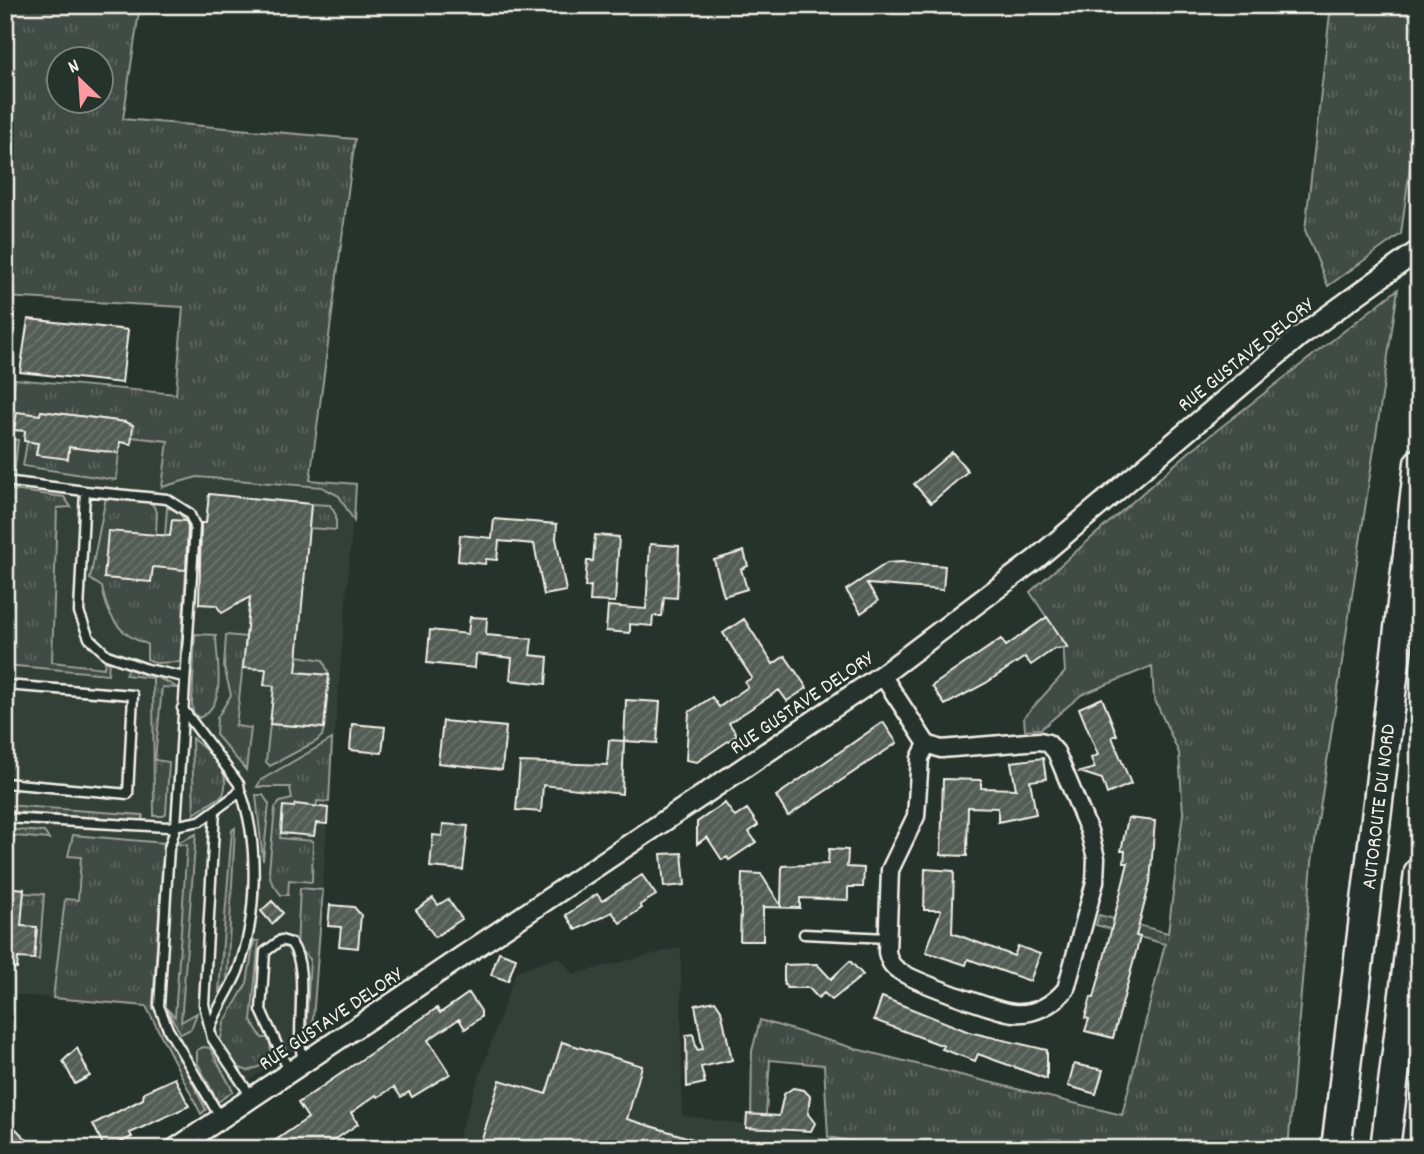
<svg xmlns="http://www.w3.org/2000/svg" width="1424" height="1154" viewBox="0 0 1424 1154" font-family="Dekko,sans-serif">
<defs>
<pattern id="grass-tufts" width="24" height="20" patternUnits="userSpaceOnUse" patternTransform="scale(1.75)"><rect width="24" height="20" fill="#414b45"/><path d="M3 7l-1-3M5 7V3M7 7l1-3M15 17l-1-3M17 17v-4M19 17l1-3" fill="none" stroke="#5d6560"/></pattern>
<pattern id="building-hatch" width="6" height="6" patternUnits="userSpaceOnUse" patternTransform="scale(1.75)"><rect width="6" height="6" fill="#525c55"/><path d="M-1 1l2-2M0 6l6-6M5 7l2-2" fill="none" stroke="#6c746d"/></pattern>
</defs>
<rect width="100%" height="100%" fill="#26332d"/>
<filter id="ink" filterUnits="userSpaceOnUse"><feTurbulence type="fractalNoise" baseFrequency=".0143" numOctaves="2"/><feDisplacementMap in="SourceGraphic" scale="14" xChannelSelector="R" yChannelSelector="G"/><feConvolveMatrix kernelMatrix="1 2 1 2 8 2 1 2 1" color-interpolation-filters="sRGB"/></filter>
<g filter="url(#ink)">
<path fill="#333f39" d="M5,378l171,16 -8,76 188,14 -29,340 -15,213 -111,77 -55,-108 -141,-12z
M681,947l1,168 215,34h-443l62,-178 43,-14 15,17z"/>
<path fill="url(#grass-tufts)" stroke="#9a9e96" stroke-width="2" fill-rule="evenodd" d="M7,5h133l-17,114 232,20 -45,341 46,4 -2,37 -15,-25 -17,-9 -125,-10 -35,10 6,-46 -37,-4 -6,-15 -84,-11 -1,4 -23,-3 -3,18 -5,-1 6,-50 161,15 7,-87 -178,-10zM60,60h42v42h-42z
M1331,5h88v95l-18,134 -73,52 -23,-56z
M1398,289l-86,573 -24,287h-391l-69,-12 -4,-72 -54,-5 -5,66 -14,-3 1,-72 8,-31 100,30 262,65 43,-171 -69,-19 3,-10 69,18 15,-120 -4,-60 -25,-55 -2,-32 -71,29 -40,34 -16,1 -1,-13 41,-45 -2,-30 -33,-50 159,-140z
M5,439l13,1 -3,27 -10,-1z
M27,442l11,1 -2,11 31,4 2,-11 50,6 -3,27 -93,-14z
M5,489l59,8 7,10 -14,1 -5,154 52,6 1,-6h4l-1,12 -103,-9z
M106,497l45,5 6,10 -1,23h9l2,-27 9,1 13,17 -9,136 -24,1 -9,-4v-15c-29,-9 -40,-29 -45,-57l-12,-8z
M311,504l19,1 6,10v15l-27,-2z
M195,634l21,1c0,27 13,69 -17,83l-6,-6 -1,-8z
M226,635l20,2 -10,89 15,2 -5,42 -30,-35 1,-17 14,-23 -7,-28z
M298,656l25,4 6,15 -33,-3z
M128,669c16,5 35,9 49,19l-15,-1 -7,73 14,2 -3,52 -3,2h-9l-1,-138 -28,-3z
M270,724l54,4 -2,8 -5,5 -47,25 -4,-4z
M192,738c17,16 41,31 31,57l-29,19z
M332,739l-3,63 -12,-1 -1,8 -33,-2 -3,31 33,3 -1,41 -23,-2 -1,15h-7l-10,-14 -2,-10 6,-63 5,-6 12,-3 -2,-12h-33l4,-7z
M256,795h7l6,9 -6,57z
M5,805l138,10 -1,8 -137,-12z
M235,828l-8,153 -8,10 13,-161z
M5,829l39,3 5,7 -44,-4z
M196,834l-15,188 16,-9 -6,16 -10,5 -15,-26 9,9 12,-172 -12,-1z
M73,835l91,8 -11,160 53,107 -5,4 -55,-108 -93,-8 12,-99 13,1 3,-43 -13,-1z
M300,888l23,2 -11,142 -6,2 4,-75 -13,-11z
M24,893l20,1 -5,66 -5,-1 3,-31 -18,-2z
M254,941h5l-8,79 11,18h7l4,23 -25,10 -13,-5 -15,-23 4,-20 23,-40z
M203,1047l7,1 23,43 -15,11 -21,-40v-12z"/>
<path fill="url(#building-hatch)" stroke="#f4f1e8" stroke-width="2" d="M28,319l100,11 -6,53 -102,-11z
M41,411l84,11 8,3 -2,19 -11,-2 -1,11 -50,-6 -1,12 -32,-4 2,-12 -14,-2 1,-10 -11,-1 3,-18 23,3z
M952,452l16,19 -37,32 -17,-19z
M209,494l102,10 -15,168 33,3 -5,53 -54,-4 4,-38 -10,-1 2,-16 -23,-1 7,-71 -28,16 -6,-8 -17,-1 2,-81h5z
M494,519l63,5 -1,14 10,53 -22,4 -10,-51 -35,-3 -2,19 -11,-1 -1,5 -27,-3 2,-26 32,3z
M172,520l14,1 2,6 -2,43 -33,-3 -2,15 -47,-4 4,-47 62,5z
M595,535l24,2 -4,65 -25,-1 1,-15 -6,1 2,-26h6z
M650,544l29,2 -2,52 -13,-1 -2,19h-9l-1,10 -22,-2v9l-24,-2 2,-25 38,3z
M744,551l4,15 -7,3 6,20 -23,7 -10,-36z
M901,562l44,4 -2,24 -76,-6 11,17 -17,12 -15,-23 41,-27z
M470,617l17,1 -1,17 46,4 -2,16 18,2 -2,27 -36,-4 2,-22 -36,-4 -1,14 -48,-5 3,-33 38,4z
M1047,617l21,31 -14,1 -23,16 -6,-8 -39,26 -41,22 -13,-19 69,-47 5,7z
M744,619l29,45 12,-8 22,32 -20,13 -8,-11 -50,33 8,12 -40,27 -11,-2 3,-48 23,-15 7,10 29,-20 -3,-5 7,-4 -29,-45z
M1102,698l15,37 -5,2 19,47 -24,10 -5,-15 -22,-7 15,-4 -4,-10 7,-3 -19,-47z
M626,700l34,2 -3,41 -33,-2z
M443,721l63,6 -4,43 -64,-7z
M883,722l14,21 -109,73 -12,-20z
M352,724l33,3 -3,26 -32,-3z
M609,740l15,1 -2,53 -79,-9 -2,27 -25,-2 4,-48 87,3z
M1043,758l3,21 -16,2 6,33 -38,8v-14l-30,-1 -1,49 -26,-1 2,-76 38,1v8l35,1 -5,-27z
M725,803l10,14 12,-8 11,16 -9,7 7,10 -27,18 -2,-3 -5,3 -15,-23 -10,7v-22z
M295,804l33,4 -1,16 -11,-1 -2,13 -33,-3 2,-27 11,1z
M1128,818l27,3 -5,61 -14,54 4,1 -27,101 -28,-7 4,-12 -4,-1 6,-21 3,1 34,-135h-4l1,-12h-4z
M443,824l25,2 -5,44 -33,-3 3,-32 9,1z
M829,849l19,1 -1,17 17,1 -1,19h-15v13l-48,-2v10l-37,-1v34h-23l2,-68 19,1 20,32 1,-40 46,-2z
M682,853l3,32 -21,2 -3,-33z
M925,869l29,2 -2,62 62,23 4,-10 22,8 -10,27 -62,-22 -2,6 -40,-13 15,-42h-17z
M642,875l14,20 -16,10 2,3 -22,15 -8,-11 -36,18 -10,-15 31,-21 5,7z
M5,887l19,2 -3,37 16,1 -3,32 -16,-1 -1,11 -12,-1z
M433,898l5,7 10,-6 14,20 -27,18 -19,-27z
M272,901l11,12 -11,11 -11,-13z
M330,905l24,2 7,8 -3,33 -19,-2 2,-19 -13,-1z
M499,952l17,6 -8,23 -17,-6z
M850,961l13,14 -31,25 -8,-7 -6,5 -9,-10h-22l-3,-4v-19l33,-1 14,15z
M469,993l12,18v6l-16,12 -6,-10 -31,21 22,34 -38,23 -3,-5 -8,5 -7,-10 -16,10 -2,-2 -25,18 7,11 -37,25h-58l45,-31 -10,-15 139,-95 3,5z
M882,997l87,35 78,18v29l-69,-25 -3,7 -33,-12 2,-3 -70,-26z
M715,1001l6,9 11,50 -31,7 4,16 -18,4 -1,-52 7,-1 4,16 6,-1 -8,-44z
M562,1042l80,24 -15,53 86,26 -1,4h-233l21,-69 46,14z
M77,1048l13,28 -15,8 -12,-23z
M1074,1064l29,6 -7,24 -28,-8z
M175,1078l14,28 -59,27 2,4 -27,12 -12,-25 50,-25 1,-7z
M793,1088l11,2 6,6 -2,18 7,9 -4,8 -65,-3 1,-14 32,2 5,-22z
M5,1118l31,31h-31z"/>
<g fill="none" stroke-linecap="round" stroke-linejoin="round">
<g stroke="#f4f1e8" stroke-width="13">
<path id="service" d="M5,481l80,10 -6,121 10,26 18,17 40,14 37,8
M85,491l82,8 22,14 6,13 -19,300 -7,22 -10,158 9,23 52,88
M5,685l128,10 -5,99 -123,-11
M215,810l-11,194 8,34 40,60
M5,818l163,9 32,-6 36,-26 4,-5 -1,-6 -57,-76
M804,934l83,4
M210,1029c6,-20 20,-38 28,-58 19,-52 22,-129 2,-181
M289,1071l-28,-61 4,-58 16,-12 10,3c20,26 3,84 12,118"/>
</g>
<g stroke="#f4f1e8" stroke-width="21">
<path id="minor" d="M882,675l45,69 14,5 99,-8 8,2 8,9 33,79 7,27 -1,24 -29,107c-13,15 -31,26 -52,24 -16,-1 -104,-33 -116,-43 -7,-4 -9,-10 -11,-18l3,-82 26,-54 4,-58 7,-14"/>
</g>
<g stroke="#f4f1e8" stroke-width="24">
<path id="tertiary" d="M175,1149l707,-474 154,-116 264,-223 119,-86"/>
</g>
<g stroke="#f4f1e8" stroke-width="33">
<g id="motorway">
<path id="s1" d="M1336,1149l83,-686"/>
<path d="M1385,1149l34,-277"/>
</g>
</g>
<use href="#service" stroke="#26332d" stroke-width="8"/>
<use href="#minor" stroke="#26332d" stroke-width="16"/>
<use href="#tertiary" stroke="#26332d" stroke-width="19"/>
<use href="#motorway" stroke="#26332d" stroke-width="28"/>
</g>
</g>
<g text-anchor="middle" stroke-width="5" stroke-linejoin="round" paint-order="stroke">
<g font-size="21" fill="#f4f1e8" stroke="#26332d">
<text transform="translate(1245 354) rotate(-39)" y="7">RUE GUSTAVE DELORY</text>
<text transform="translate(801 702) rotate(-34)" y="7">RUE GUSTAVE DELORY</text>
<text dy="7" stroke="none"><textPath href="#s1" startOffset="345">AUTOROUTE DU NORD</textPath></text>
<text transform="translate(330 1018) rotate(-34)" y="7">RUE GUSTAVE DELORY</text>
</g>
</g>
<rect width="1424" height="1154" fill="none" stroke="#26332d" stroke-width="28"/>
<rect x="14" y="14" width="1396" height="1126" fill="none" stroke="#f4f1e8" stroke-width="2.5" filter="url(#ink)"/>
<g transform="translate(80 80) rotate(335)"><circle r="33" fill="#26332d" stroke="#787f78" stroke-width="2"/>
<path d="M0-5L12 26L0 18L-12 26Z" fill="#ff9aa2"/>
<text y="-10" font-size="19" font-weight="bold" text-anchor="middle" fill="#f4f1e8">N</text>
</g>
</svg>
